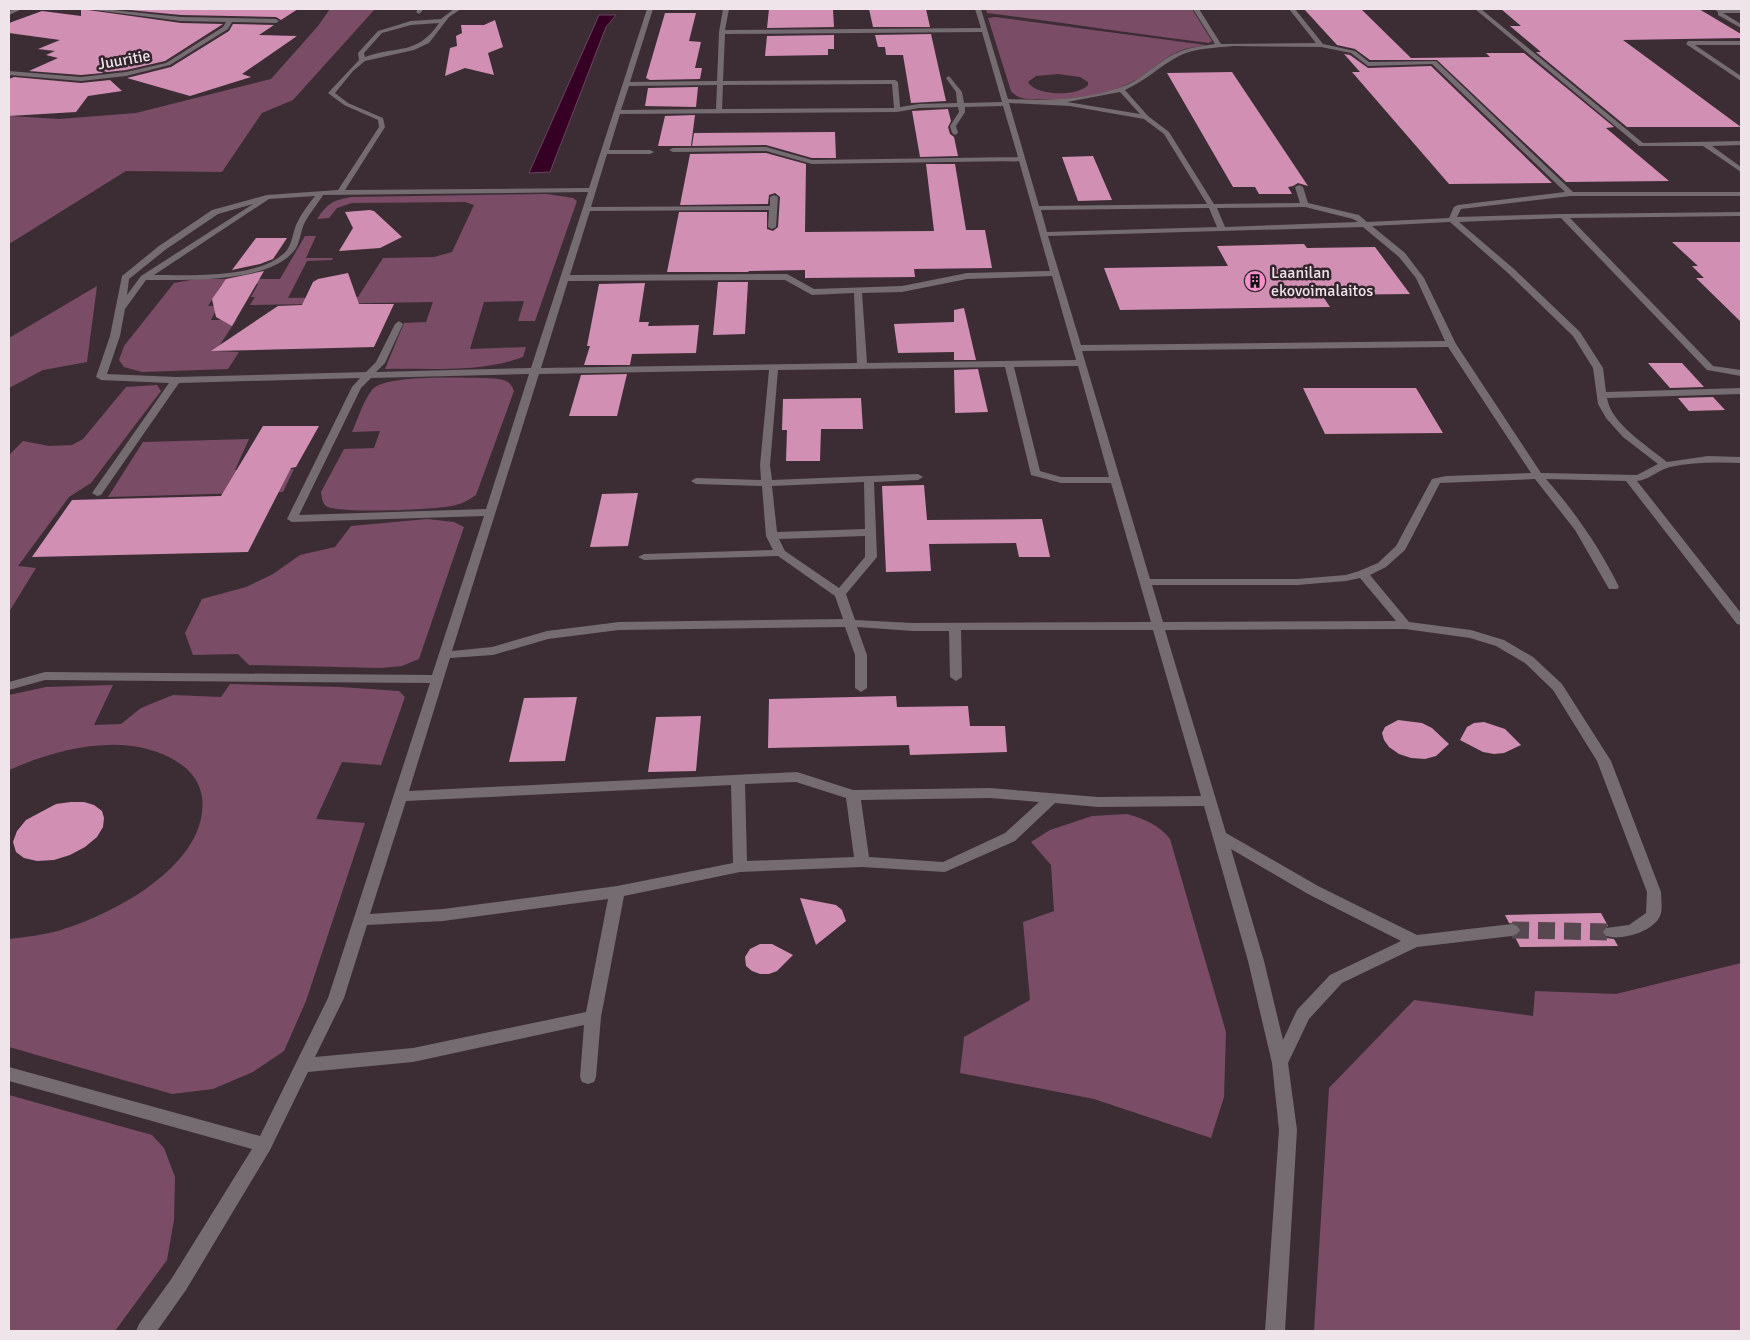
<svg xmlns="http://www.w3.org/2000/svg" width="1750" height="1340" viewBox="0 0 1750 1340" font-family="Signika,sans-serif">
<rect width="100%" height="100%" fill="#3c2d35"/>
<path fill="#7a4c66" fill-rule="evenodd" d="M330,9h45l-82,91 -31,13 -40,59 -96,-1 -117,73v-128l50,3 77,-6 135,-34 47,-53z
M986,9h206l20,32 -3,2c-74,-9 -148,-21 -222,-30z
M995,17l211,28c-9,2 -21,3 -29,7 -17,8 -29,22 -45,30 -26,14 -60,18 -89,17 -12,0 -24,2 -32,-8l-23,-73zM1058,74l22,3 8,5v3c-11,12 -52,11 -60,-3l8,-6z
M547,194l26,4 4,3 -42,120h-17l6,-20 -40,1 -14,47 56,-2 -3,10c-42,16 -93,11 -138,12l19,-46 22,-1 7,-20 -183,3 5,-8h-4l7,-13h-36l-14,22h10l-7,14h25l-20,31 23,1 -11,17 -86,3 -18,-5 -5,-7 5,-14 50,-63 22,-4h84l25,-43h11l-10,22h27l-1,2 -25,1 -19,37 70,-1 25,-39 51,-1 18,-5 22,-47 -9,-3 -113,1 -15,5 -8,10 -12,1c11,-16 16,-19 35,-22z
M97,286l-10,76 -44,8 -34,18v-50z
M486,378c13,1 24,0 28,13l-38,104c-6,4 -12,8 -20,10 -16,5 -119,9 -130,1 -4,-4 -4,-9 -5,-14l23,-43 30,-1 6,-17 -28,1c6,-13 11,-31 20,-42 12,-16 93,-12 114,-12z
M157,385l4,6 -70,92 -22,14 -51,69 18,2 -27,44v-157l14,-14 26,5 23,-1 11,-6 43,-52z
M249,439l-14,31 59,-1 -11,23 -175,5 35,-55z
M427,519l27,3 10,5 -45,132 -17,7 -21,2 -132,-3 -11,-11 -45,1 -8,-22 17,-34 44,-12 27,-13 27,-19 35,-8 16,-21z
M230,684l110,3 59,4 6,6 -24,68 -39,-3 -26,57 49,4 -59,178 -22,50 -31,21 -40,17 -41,5 -163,-47v-108c17,-2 35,-4 52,-9 53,-16 149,-66 141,-133 -2,-14 -11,-27 -23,-34 -50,-33 -120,-15 -170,7v-75l37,-8 67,-2 -19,40 27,-1 20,-16 32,-13 48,2z
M1127,814c18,5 32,11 43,25l56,193 -2,65 -13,41 -117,-39 -134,-26 4,-36 66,-37 -7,-78 31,-11 -3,-46 -20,-23 19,-12 42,-14z
M1741,963v368h-427l15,-243 85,-88 119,16 2,-25 81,3z
M9,1095l143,40 12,13 11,29 -1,43 -7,40 -52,71h-106z"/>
<path fill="#350024" stroke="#6c445f" d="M599,15h17l-10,12 -56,145 -21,1z"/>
<path fill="#d18fb3" d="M81,9l100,14 42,1 -58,37 -39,9 -19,2 -7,-2 3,3 -22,2 -52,-4 29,-13 -12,-3 9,-4 -17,-2 22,-9 -51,-7v-10l33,-12 39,5z
M119,9h179l-17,11 -5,-3 -95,-2z
M769,9h64l1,18 -67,1z
M869,9h57l4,18h-57z
M1304,9h57l50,49 79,-1 -4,-4h38l90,74 -8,1 63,53 -103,1 -129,-122h-67l-15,-11 -18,-4z
M1501,9h198l42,25v4l-118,2 118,87h-114l-91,-75h5l-31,-26h11z
M665,13h31l-7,28 12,1 -6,26h7l-2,11 -50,1 -4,-2z
M495,20l8,27 -15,6 6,22 -29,-7 -20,8 5,-28 7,-2 -1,-10 6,-3 -1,-8h23z
M233,24l41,1 -15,10 38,1 -55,38 9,3 -61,19 -63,-18 44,-11 58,-36z
M931,34l15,67 -35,2 -8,-48h-17l-1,-8h-7l-3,-12z
M834,35v14h-6v6l-63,1 2,-20z
M1344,54l6,1 18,13 63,-2 121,117 -103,1 -97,-112h8z
M1232,72l76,114 -10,-3 -5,3 -5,1 4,7h-33l-4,-7h-22l-66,-114z
M14,77l67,6 29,-3 12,11 -34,5 -12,16 -67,4v-37z
M698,87l-2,20 -51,-1 3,-18z
M948,109l3,12 -3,6 2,7 4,3 4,19 -38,1 -8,-46z
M695,115l-4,31h-33l7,-30z
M835,132l1,26h-24l-46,-13 -74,1 2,-13z
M766,153l40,11 -1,68 129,-1 -8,-67h29l11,66h19l7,38 -78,1 1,8 -110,1v-8l-56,1 -1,1h-81l12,-60h88v17l6,2 5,-4 2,-30 -5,-4 -6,2 -1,9 -88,1 10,-51z
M1093,156l19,44 -34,1 -16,-44z
M370,210l4,1 28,26 -22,11 -41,3 14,-23 -8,-16z
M256,238h31l-14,21 -13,5 -28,6z
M1672,242h69v80l-45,-44h8l-12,-12h6z
M1304,244l3,4 68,-1 35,47 -88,1 8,12 -210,3 -16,-42 124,-2 -11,-20z
M264,271l-32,55 -16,-9 -4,-18 14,-20z
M348,273l11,31h35l-20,43 -163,4 67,-45 24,-1 11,-23 5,-3z
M718,282h30l-3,52 -32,1z
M645,283l-6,39h10l-1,4 51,-1 -3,28 -64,1 -2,11h-46l6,-19h-3l12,-62z
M964,308l12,52h-22v-8l-56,1 -4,-29 60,-2v-12z
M1648,363h34l22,24 -34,1z
M978,369l10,43 -33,1 -1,-43z
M627,374l-10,42h-48l12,-41z
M1303,388h113l27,45 -118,1z
M1713,397l12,13 -36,1 -11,-13z
M861,398l2,31h-42l-1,32h-34l1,-31h-5l1,-31z
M263,426h56l-23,41 -5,1 -43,84 -216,5 40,-57 149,-4z
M924,485l3,35 115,-1 8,38h-31l-3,-14 -87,1 2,27 -45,1 -4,-86z
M638,493l-10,53 -38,1 12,-53z
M896,696l1,11 71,-1 2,20h35l2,26 -97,3 -1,-10 -141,3 1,-49z
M577,697l-12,64 -56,1 15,-64z
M701,716l-5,55 -48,1 8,-55z
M1398,720l24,3 10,5 17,16 -13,12 -11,3 -14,-1 -12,-4 -10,-7 -5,-7 -2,-7 3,-6z
M1484,722l21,7 16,16 -17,8 -10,1 -11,-2 -23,-12 7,-13 7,-4z
M71,802h13l10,3 8,6 2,7 -1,9 -6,10 -12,10 -15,8 -16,5 -17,1 -13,-3 -8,-6 -3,-10 4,-11 9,-11 30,-16z
M800,898l36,7 6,5 4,11 -30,24z
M1601,913l7,13 -4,1 -2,6 4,5 8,1 4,7 -98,1 -5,-10 3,-2 4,-6 -4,-5 -9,-1 -4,-8z
M760,944h12l21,11 -16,16 -8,3h-9l-8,-3 -6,-5 -1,-9 5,-8z"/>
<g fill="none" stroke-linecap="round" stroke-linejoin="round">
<path stroke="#574850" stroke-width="17" stroke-dasharray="17 9" stroke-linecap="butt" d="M1512,930l99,2"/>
<path fill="#746c70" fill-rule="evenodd" d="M15,9h7l-13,6v-4z
M87,9h16l78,8 95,2 3,2 -3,2 -44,-1 -4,7 -58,36 -44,11 -45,5 -72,-6v-4l72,6 45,-5 40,-9 57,-36 3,-5 -45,-1z
M418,9h6l-5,5 -3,-2z
M454,9h7l-12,8 -20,26 -15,7 -49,11 -12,10 -18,22 13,10 35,15 2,9 -40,63 244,-2 58,-179h6l-23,73 87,-1 2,-49 4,-23h6l-4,21 256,-2 -6,-19h6l27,90c40,2 83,1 121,-15 16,-8 29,-22 45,-30 12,-6 27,-8 41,-10l-22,-35h6l22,35 95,-1 -27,-34h6l28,35 32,7 14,11 67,-1 137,131h168v4h-170l-110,13 -4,8 106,-3 178,-2v4l-171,2 143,148 28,4v6l-34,-6 -146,-152 -102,4 55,47 66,63 23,36 3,24 135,-4v6l-134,4c4,26 41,48 60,64l41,-6 33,1v6c-24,-1 -48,-1 -71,4 -12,3 -21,13 -33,14l104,132v12l-4,-1 -111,-143 -80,-2c29,33 54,69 73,108l-2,2h-8l-34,-59 -40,-51 -95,4 -35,67 -19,17 -16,8 39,47 62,8 33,10 29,17 29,27 49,77 50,131c0,7 2,18 -1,24 -7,16 -39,25 -54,20l-3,-4 3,-4 23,-3 17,-12 1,-21 -50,-131 -44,-71 -28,-27 -29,-17 -26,-8 -65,-9 -240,1 61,203 92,53 99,49 95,-11 5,2 3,4 -3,4 -5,2 -95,11 -75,36 -33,36 -21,44 9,67 -12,201h-20l14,-201 -7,-67 -24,-102 -44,-155 -106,1 -43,-4 -40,38 -70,31 -83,-5 -122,5 -116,24 -23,121 -5,60 -2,5 -6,2 -6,-2 -2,-5 4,-52 -171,37 -105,10 -38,78 -84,140 -29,41h-21l3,-7 33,-46 80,-129 -243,-68v-14l251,69 68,-138 102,-315 -385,-3 -36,10v-8l36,-10 387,3 52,-159 -192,6 -5,-3 65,-132 8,-9 -181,5 -78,112 -4,1 -5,-3 77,-110 -68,-3 -5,-3 14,-41 12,-60 37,-30 53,-36 55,-15 71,-5 41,-63 -1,-7 -34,-15 -16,-12 31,-33 -1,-7 20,-22 33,-10 30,-2zM439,23c-22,33 -42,22 -74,34l-1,-4 18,-20 29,-8zM982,32l20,70 -38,1 -2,-11 -13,-16 -3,2 10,14 1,11 -38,1 -19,3 -2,-25 -3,-2 -172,1 2,-47zM1233,46l88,1 30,6 17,13 64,-2 133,128 -107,13 -4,2 -5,11 -82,4 -8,-7 -51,-12 -5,-16 -4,-2 -4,2 5,16 -86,1 -45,-72 -21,-16 -23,-26c20,-9 35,-24 54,-34 16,-8 36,-8 54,-10zM892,84l2,24 -172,1 1,-24zM717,85l-1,24 -95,1 8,-24zM1120,92l20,22 -73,-12zM1009,103l61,3 74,13 20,15 43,70 -168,2zM1003,106l15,51 -206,3 -46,-13 -93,1 -4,2 4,2 93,-1 46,13 207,-3 31,110 -83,2 -65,13 -88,3 -27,-15 -217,1 20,-64 179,-1 -1,17 4,2 4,-2 2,-30 -4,-2 -4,2v9l-179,1 16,-53h43l4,-2 -4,-2h-41l11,-36 277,-2 22,-4 39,-1 1,5 -9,14 2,7 3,2 3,-2 -2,-7 9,-14v-5zM588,192l-57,176 -155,4 9,-9 18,-39 -4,-3 -4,3 -19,38 -10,10 -190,5 -69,-3 13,-38 5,-27 21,-29c39,0 121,3 147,-28 7,-7 7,-19 11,-28 5,-10 13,-19 19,-29zM315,196c-7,9 -14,18 -19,29 -3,8 -4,18 -9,25 -24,29 -98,25 -133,25l115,-76zM253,204l-112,72 -14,19 2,-16 36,-29 53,-36zM1305,207l48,12 5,3 -133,5 -8,-19zM1209,208l8,19 -170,5 -6,-22zM1450,222l58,51 65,63 20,32 5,36 8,14 17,19 35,27 -21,11 -96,-2 -85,-129 -32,-66 -19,-25 -33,-27zM1363,227l36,30 17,21 29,63 -364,4 -33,-109zM1052,276l24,84 -209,3 -5,-70 40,-1 65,-13zM785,280l27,15 42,-2 3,70 -316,5 27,-87zM1448,347l83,126 -85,3 -14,3 -36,67 -18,17 -19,8 -13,4 -49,4h-147l-68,-228zM1078,366l31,111h-48l-21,-6 -26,-104zM1005,367l26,108 30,8h50l40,139 -238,1 -58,-3 -9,-26 31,-37 -3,-75 44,-2 5,-3 -5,-3 -146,6 -2,-15 8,-95zM769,370l-9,95 1,15 -65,-2 -5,3 5,3 66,2 4,50 7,14 -129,4 -6,3 6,3 134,-4 57,40 8,23 -224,3 -72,9 -55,16 -40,4 87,-277zM529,374l-43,135 -187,6 62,-127 10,-10zM864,482l1,47 -88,3 -5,-46zM865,536v21l-26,31 -54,-37 -6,-12zM1360,578l36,43 -233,1 -11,-37h145l49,-4zM845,627l10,28v33l6,4 6,-4v-33l-10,-28 56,4h36l1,46 6,4 6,-4 -1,-47h192l48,166 -103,1 -108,-9 -137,2 -56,-18 -388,19 41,-133 43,-3 55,-16 71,-9zM796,782l50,16 8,59 -107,4 -2,-77zM731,785l2,78 -116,23 -174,23 -73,5 36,-113zM990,798l49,4 -34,31 -62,29 -74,-5 -8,-57zM1231,849l77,45 93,47 -71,34 -33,35 -14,30 -19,-79zM608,899l-22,113 -173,36 -98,9 29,-59 23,-73 76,-4z
M1475,9h6l162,134 98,-2v4l-29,1 29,21v5l-38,-26h-64z
M1714,9h27v4h-18l18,11v4l-23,-13v-3z
M1688,41h53v4h-46l46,31v5l-55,-37z"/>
</g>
<defs>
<g id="building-disc" transform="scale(1.125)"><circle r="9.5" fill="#f890cc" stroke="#32242b"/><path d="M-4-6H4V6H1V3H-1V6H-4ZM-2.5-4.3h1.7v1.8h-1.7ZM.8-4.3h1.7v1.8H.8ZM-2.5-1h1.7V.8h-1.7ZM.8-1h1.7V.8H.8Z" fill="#111"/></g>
</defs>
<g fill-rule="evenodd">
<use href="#building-disc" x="1255" y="281"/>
</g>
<g text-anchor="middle" stroke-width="5" stroke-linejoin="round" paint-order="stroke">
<g font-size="16" fill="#eee4e9" stroke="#32242b">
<text transform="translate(124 59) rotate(-10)" y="6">Juuritie</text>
</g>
<g font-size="16" fill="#eee4e9" stroke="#32242b" text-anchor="start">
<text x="1271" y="278">Laanilan<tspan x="1271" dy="18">ekovoimalaitos</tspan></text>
</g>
</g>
<rect width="1750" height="1340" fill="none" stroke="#eee4e9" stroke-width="20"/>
</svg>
